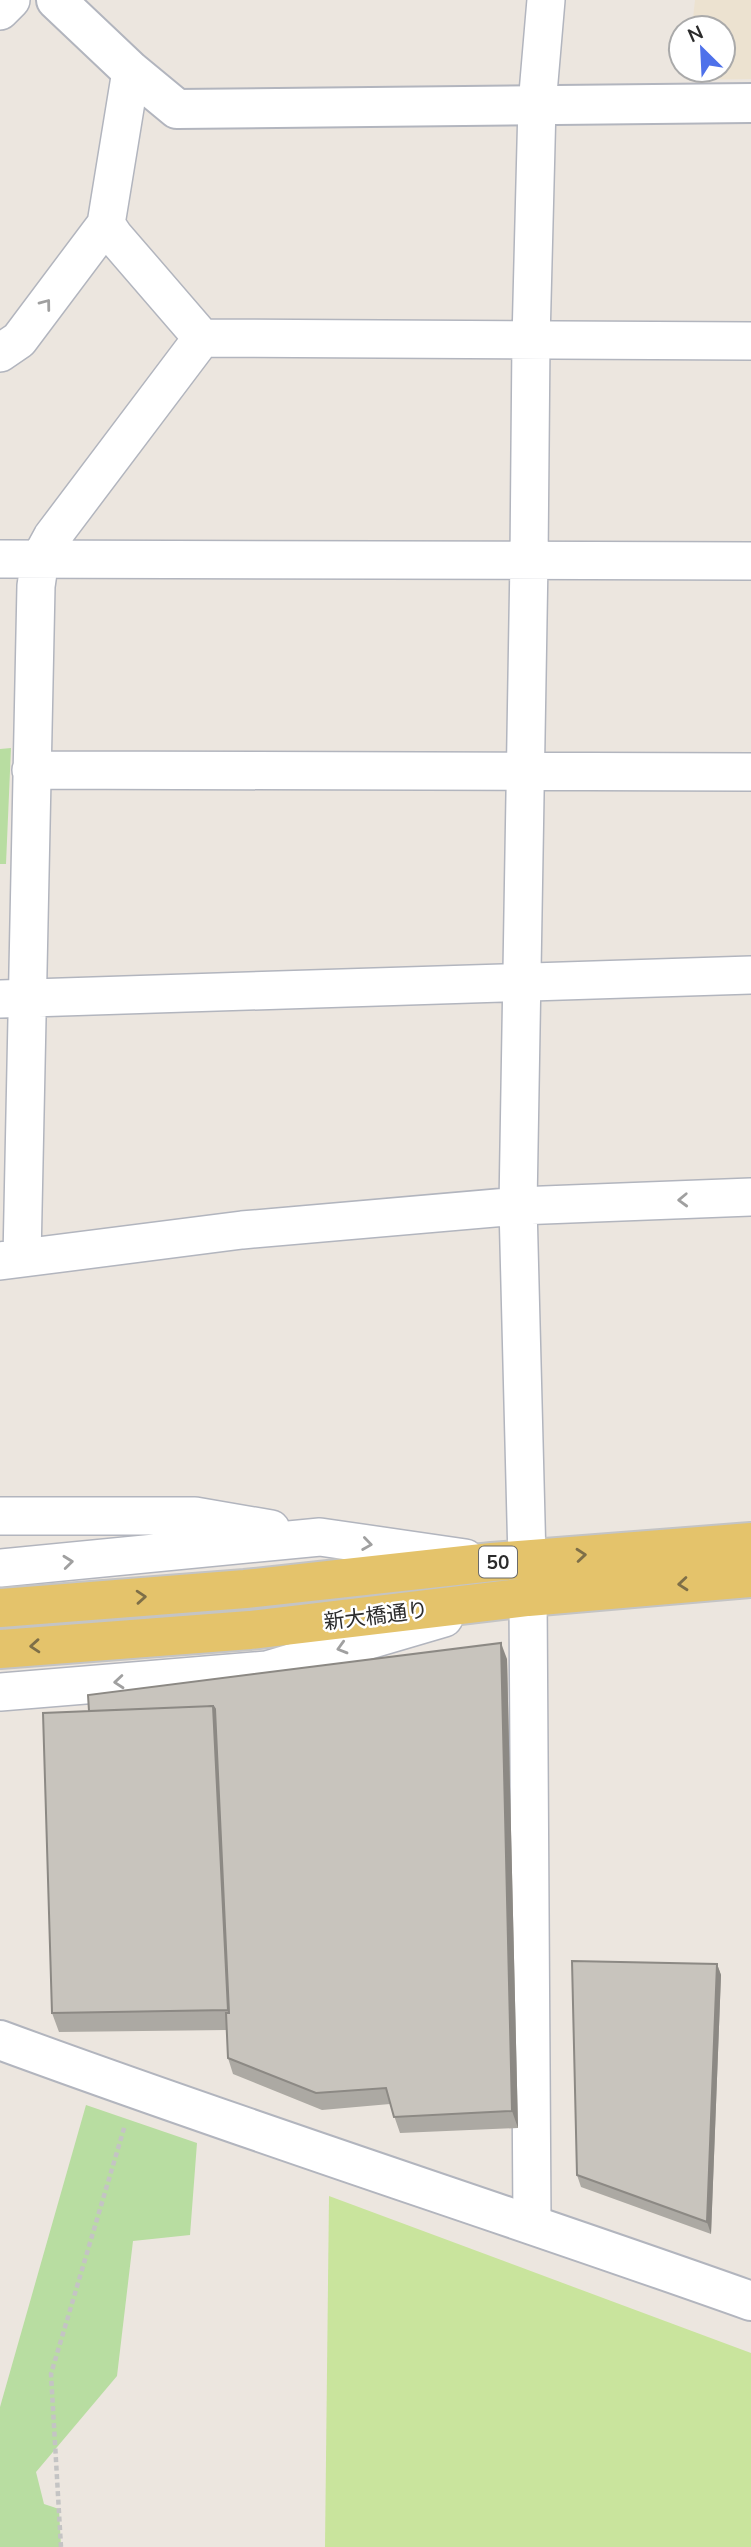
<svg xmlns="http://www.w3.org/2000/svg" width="751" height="2547" viewBox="0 0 751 2547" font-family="Mulish,'Noto Sans JP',sans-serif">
<rect width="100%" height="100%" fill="#ece6df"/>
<path fill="#ece2d0" d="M695,0h56v79l-65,1 1,-10h36v-42h-31z"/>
<path fill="#b8dda1" d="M11,748l-5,116h-6v-115z
M86,2105l111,38 -7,92 -57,6 -16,135 -81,96 8,32 15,5 2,38h-61v-140z"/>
<path fill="#c9e49d" d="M329,2196l422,157v194h-426z"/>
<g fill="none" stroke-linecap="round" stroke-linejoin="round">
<g stroke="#b2b5be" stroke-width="40">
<path id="minor" d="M0,11l11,-11
M106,224l8,12 88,102
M0,353l19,-13 87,-116 25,-153
M0,559l751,2
M31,770l720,2
M0,999l751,-24
M22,1258l14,-672 4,-27 12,-22 150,-199 549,3
M0,1261l242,-31 276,-24 233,-9
M0,1516h195l76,13
M527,1560l-9,-354 11,-646 2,-220 6,-235 9,-105
M0,1568l320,-31 145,21
M528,1597l4,626
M0,1692l267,-22 177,-52"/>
</g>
<g stroke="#b2b5be" stroke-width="42">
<path id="tertiary" d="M56,0l75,71 46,38 574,-6
M0,2040c249,92 501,172 751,261"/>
</g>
<g stroke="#c4c4c4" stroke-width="42">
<path id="primary" d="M0,1608l245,-19 247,-27 259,-20
M0,1649l250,-19 278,-33 223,-19"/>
</g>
<path stroke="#c4c4c4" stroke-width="4.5" stroke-dasharray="5 3.5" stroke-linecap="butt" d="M61,2547l-10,-173 74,-249"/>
<use href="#minor" stroke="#fff" stroke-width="37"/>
<use href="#tertiary" stroke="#fff" stroke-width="38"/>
<use href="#primary" stroke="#e4c36b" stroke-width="38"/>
</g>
<path fill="#aca9a3" d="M507,1659l11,469 -118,5 -10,-29 -68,6 -89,-36 -5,-16 -1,-28 -168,2 -7,-19 37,-302z
M717,1964l4,11 -10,259 -130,-47 -4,-12z"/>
<path fill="#8c8984" d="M501,1643l6,16 11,469 -6,-17z
M213,1706l8,20 14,304 -7,-20z
M717,1964l4,11 -10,259 -4,-12z"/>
<path fill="#c8c4bd" stroke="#8c8984" stroke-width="2" d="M501,1643l11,468 -118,6 -8,-29 -70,5 -88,-35 -2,-45h3l-14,-304 -2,-3 -124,5 -1,-16z
M213,1706l15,304 -176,3 -9,-300z
M572,1961l145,3 -10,258 -130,-47z"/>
<defs><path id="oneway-chevron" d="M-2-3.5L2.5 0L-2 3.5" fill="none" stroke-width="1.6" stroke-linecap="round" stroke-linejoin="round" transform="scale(1.75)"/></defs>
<g stroke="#a0a0a0">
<use href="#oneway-chevron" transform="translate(46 304) rotate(-53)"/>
<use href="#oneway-chevron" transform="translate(683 1200) rotate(178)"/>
<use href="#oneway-chevron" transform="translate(367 1544) rotate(8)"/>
<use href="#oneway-chevron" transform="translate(68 1562) rotate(-6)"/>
<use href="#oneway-chevron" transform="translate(342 1648) rotate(164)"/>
<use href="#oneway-chevron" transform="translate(119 1682) rotate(175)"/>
</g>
<g stroke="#7e6f48">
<use href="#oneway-chevron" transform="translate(581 1555) rotate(-5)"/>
<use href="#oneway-chevron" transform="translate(683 1584) rotate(175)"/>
<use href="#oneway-chevron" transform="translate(141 1597) rotate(-4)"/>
<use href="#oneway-chevron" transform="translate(35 1646) rotate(176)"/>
</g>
<g text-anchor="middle" stroke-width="5" stroke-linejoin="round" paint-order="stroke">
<rect fill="#fff" stroke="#6b6b6b" stroke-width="2" x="479" y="1546.5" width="38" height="31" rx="5"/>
<g font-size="19" font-weight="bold" fill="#2b2b2b">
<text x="498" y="1569">50</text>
</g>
<g font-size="21" fill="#2b2b2b" stroke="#fff">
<text transform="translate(376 1616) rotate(-7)" y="7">新大橋通り</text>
</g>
</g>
<g transform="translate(702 49) rotate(336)"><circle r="33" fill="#ffffff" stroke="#aaaaaa" stroke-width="2"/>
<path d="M0-5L12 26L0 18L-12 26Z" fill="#4e71ea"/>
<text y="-10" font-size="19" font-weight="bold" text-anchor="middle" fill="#2b2b2b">N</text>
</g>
</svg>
